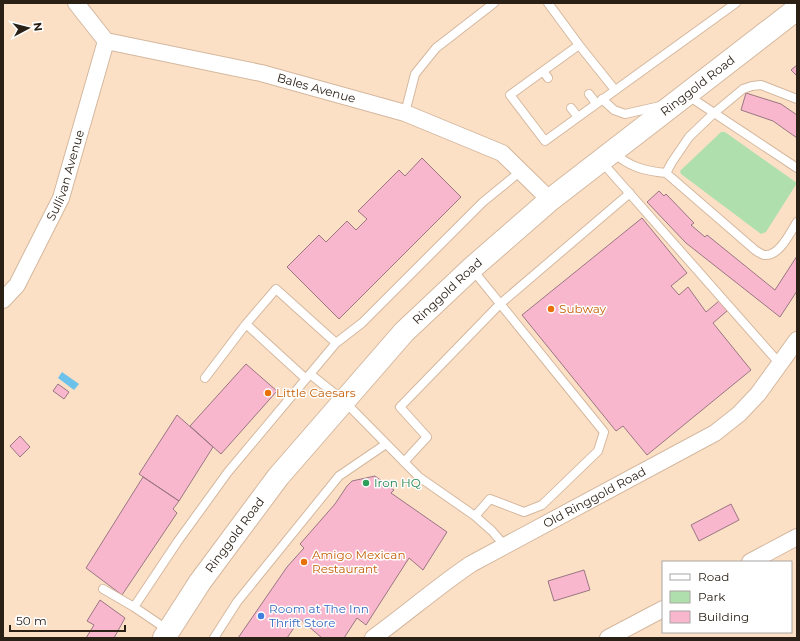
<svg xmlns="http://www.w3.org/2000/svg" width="800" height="641" viewBox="0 0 800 641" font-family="Montserrat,sans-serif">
<rect width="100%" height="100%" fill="#fce0c6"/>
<path fill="#b0dfae" d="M721,132h4l72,51 -31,49 -5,2 -80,-60 -1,-3z"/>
<path fill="#6dc2ec" d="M62,372l17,12 -5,6 -16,-12z"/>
<path fill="#f9b7ce" stroke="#997682" d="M797,65v11l-6,-6z
M746,93l35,11 16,11v23l-24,-17 -32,-11z
M422,158l39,39 -122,122 -52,-52 32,-32 7,7 21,-21 9,9 11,-11 -9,-8 41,-41 6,6z
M659,191l5,5 2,-2 28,29 -3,2 14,12 2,-2 68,55 22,-34v35l-17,26 -94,-74 -39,-41z
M642,218l45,55 -16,13 8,9 9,-8 18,25 13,-11 8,10 -14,12 38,47 -104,85 -24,-29 -7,5 -94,-116z
M246,364l31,27 -56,63 -31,-28z
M58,384l11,8 -5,7 -11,-8z
M177,415l36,32 -34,54 -40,-27z
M20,436l10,11 -10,10 -10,-11z
M375,476l19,14 -3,3 56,39 -24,38 -14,-12 -43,67 -9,-7 -13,20h-22l-22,-19 -13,19h-49l49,-71 17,-19 -4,-4 35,-40 12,-18 5,-5z
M143,477l36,24 -6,8 4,4 -55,82 -36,-27z
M731,504l8,16 -40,21 -8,-16z
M584,570l6,20 -36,11 -6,-20z
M100,600l25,18 -11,20h-28l8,-13 -7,-4z"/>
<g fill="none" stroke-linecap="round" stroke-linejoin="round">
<g stroke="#d4b89f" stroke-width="10">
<path id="lane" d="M548,3l31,42 -69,50 35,46 191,-138
M579,45l36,45
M543,71l5,7
M589,94l7,9
M687,95l110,73
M602,99l12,11 11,4 35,-8
M571,108l7,9
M405,113l10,-39 21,-26 58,-45
M613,152c16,15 32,19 53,21l89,77c3,2 6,4 9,5 15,2 26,-22 33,-33
M601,161l179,203
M666,173l6,-11 17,-25 25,-24 29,-24 9,-3 9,-1 36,14
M472,269l132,163 -6,19 -56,54 -18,7 -34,-13 -15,17
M336,343l26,-20 121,-121 38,-31
M205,378l41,-54
M306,379l-60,-55 30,-35 60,54 -26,31
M404,462l23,-25 -27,-30 100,-103 130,-111
M103,589l31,18
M168,630l-34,-23 44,-66 50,-69 82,-98 34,27 75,76 56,39 17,15 13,15
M214,638l23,-36 102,-126 47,-32"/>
</g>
<g stroke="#d4b89f" stroke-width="18">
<g id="street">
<path id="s1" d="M76,3l30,38 155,32 144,40 97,40 48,47"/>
<path id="s2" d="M3,300l14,-15 44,-87 45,-157"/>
<path d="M750,562l47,-25"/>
<path id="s3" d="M373,638c33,-24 64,-51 98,-74l244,-131 24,-19 19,-20 39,-54"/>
<path d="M608,638l55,-29"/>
</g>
</g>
<g stroke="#d4b89f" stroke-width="24">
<g id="primary">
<path id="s4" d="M164,638l36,-56 78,-105 126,-145 68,-64 78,-68 247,-191"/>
</g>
</g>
<use href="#lane" stroke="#fff" stroke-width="8"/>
<use href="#street" stroke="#fff" stroke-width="16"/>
<use href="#primary" stroke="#fff" stroke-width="22"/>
</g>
<g fill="#e8710a" stroke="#fff" stroke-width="1.5">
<circle cx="551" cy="309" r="4"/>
<circle cx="268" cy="393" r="4"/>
<circle cx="304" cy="562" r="4"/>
</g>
<circle fill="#2e9e5b" stroke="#fff" stroke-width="1.5" cx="366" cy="483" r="4"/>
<circle fill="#3f7fe0" stroke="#fff" stroke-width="1.5" cx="261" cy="616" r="4"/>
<g text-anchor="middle" stroke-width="3" stroke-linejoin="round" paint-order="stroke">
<g font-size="12" fill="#2a2016" stroke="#fff">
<text dy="4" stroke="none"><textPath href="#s4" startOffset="773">Ringgold Road</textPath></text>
<text dy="4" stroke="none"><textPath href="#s1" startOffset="264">Bales Avenue</textPath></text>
<text dy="4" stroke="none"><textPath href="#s2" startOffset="141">Sullivan Avenue</textPath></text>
<text dy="4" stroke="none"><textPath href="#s4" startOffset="449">Ringgold Road</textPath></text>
<text dy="4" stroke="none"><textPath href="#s3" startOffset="263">Old Ringgold Road</textPath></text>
<text dy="4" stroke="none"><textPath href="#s4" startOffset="125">Ringgold Road</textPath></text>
</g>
<g font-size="12" fill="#c56008" stroke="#fff" text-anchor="start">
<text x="559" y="313">Subway</text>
<text x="276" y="397">Little Caesars</text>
<text x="312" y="559">Amigo Mexican<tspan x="312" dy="14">Restaurant</tspan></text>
</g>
<g font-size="12" fill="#27864d" stroke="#fff" text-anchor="start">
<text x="374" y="487">Iron HQ</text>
</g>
<g font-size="12" fill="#366cbe" stroke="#fff" text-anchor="start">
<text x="269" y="613">Room at The Inn<tspan x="269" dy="14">Thrift Store</tspan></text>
</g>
</g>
<rect width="800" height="641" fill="none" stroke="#2a2016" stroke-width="8"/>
<rect x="662" y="561" width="130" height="72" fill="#ffffff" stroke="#aaa6a2"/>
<rect x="670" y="574" width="20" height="6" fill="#ffffff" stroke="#aaa6a2"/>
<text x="698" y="581" font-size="12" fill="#2a2016">Road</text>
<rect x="670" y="591" width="20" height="12" fill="#b0dfae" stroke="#aaa6a2"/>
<text x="698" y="601" font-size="12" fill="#2a2016">Park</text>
<rect x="670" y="611" width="20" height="12" fill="#f9b7ce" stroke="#aaa6a2"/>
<text x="698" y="621" font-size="12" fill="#2a2016">Building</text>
<g transform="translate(28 28) rotate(83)" stroke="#ffffff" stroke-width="3" paint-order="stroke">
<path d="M0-3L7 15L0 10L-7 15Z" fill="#2a2016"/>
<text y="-6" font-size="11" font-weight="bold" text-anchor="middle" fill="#2a2016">N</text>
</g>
<path d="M10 625v6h115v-6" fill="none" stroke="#2a2016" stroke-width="2"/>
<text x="16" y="625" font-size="12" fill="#2a2016" stroke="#ffffff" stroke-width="3" paint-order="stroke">50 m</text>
</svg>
